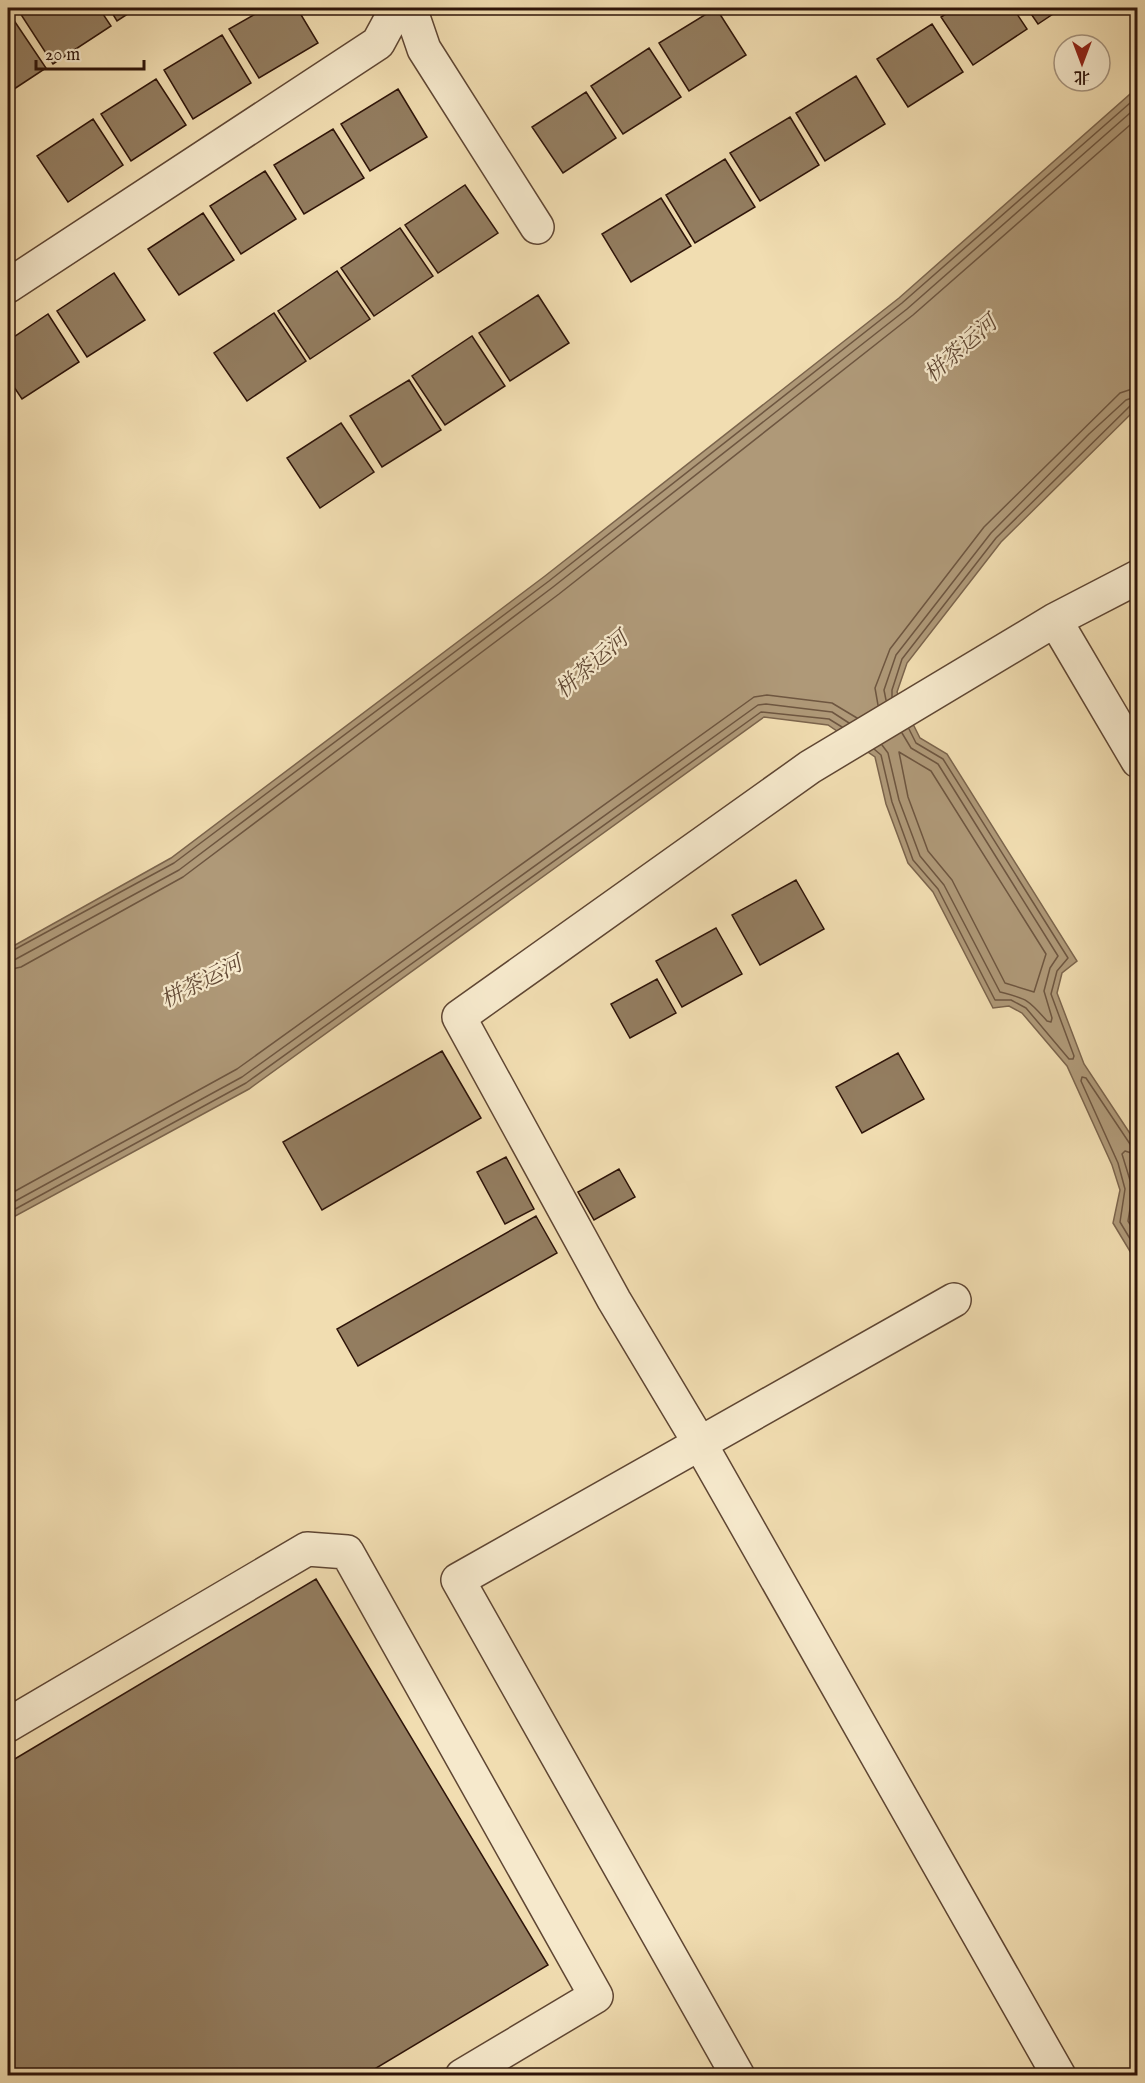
<svg xmlns="http://www.w3.org/2000/svg" width="1145" height="2083" viewBox="0 0 1145 2083" font-family="'IM FELL English','Noto Serif SC',serif">
<rect width="100%" height="100%" fill="#f1ddb1"/>
<filter id="stains"><feTurbulence type="fractalNoise" baseFrequency=".00333" numOctaves="4"/><feColorMatrix values="0 0 0 0 .2 0 0 0 0 .09 0 0 0 0 .02 0 0 0 .5 -.17"/></filter>
<radialGradient id="worn" r=".72"><stop offset=".6" stop-color="#630" stop-opacity="0"/><stop offset="1" stop-color="#630" stop-opacity=".3"/></radialGradient>
<path fill="#af9978" stroke="#7b644c" stroke-width="1.5" d="M1137,88v320l-136,134 -94,121 -10,29 23,46 27,16 130,207 -15,12 -5,20 27,71 53,80v119l-24,-40 7,-33 -8,-25 -45,-99 -45,-53 -13,-7 -16,2 -60,-116 -25,-29 -22,-59 -11,-47 -47,-32 -64,-8 -515,372 -241,131v-271l163,-91 374,-282 354,-278z"/>
<g fill="none" stroke-linecap="round" stroke-linejoin="round">
<path stroke="#6e5640" stroke-width="1.5" d="M892,697v-7l10,-31 94,-121 135,-133 7,-1
M886,700l-2,-10 12,-35 95,-122 98,-99 37,-34 12,-4
M878,705l-3,-17 15,-39 94,-122 136,-134 18,-6
M882,745l6,8 11,47 21,56 24,29 56,107c27,7 28,7 47,29l4,1 1,-4 -8,-27 6,-23 8,-12 -120,-192 -27,-16 -9,-15
M874,749l7,6 11,47 21,58 25,29 57,111h16l15,8 43,51h4l1,-3 -23,-62 6,-23 11,-13 -125,-199 -27,-16 -7,-14
M899,752l32,19 115,183 -12,38 -29,-9 -53,-103 -24,-29 -20,-54z
M8,953l166,-90 375,-282 353,-278 236,-207
M8,961l8,-2 163,-89 374,-283 354,-278 231,-203
M8,970l13,-3 162,-90 376,-283 354,-279 225,-197
M1138,1147l-8,-3 -44,-66 -4,-1 -1,4 37,82 7,26 -5,33 18,30
M1138,1155l-13,-4 -3,3 11,36 -5,31 10,16
M8,1195l229,-126 517,-372 13,-2 65,8 25,15
M8,1205l234,-128 516,-372 8,-1 66,8 17,11
M8,1213l238,-130 515,-371 68,7 13,8"/>
</g>
<path fill="#937d60" stroke="#2e1409" stroke-width="1.5" d="M28,8h71l12,18 -58,38 -33,-51z
M109,8h28l-20,13z
M266,8h31l21,35 -59,35 -30,-49z
M716,8l30,47 -57,36 -30,-48z
M956,8h57l14,21 -54,36 -32,-48z
M1027,8h35l-24,16z
M11,16l35,52 -38,25v-74z
M932,24l31,48 -55,35 -31,-48z
M222,35l29,48 -58,36 -29,-49z
M649,48l32,49 -58,37 -32,-48z
M856,76l29,48 -60,37 -29,-48z
M156,79l30,46 -55,36 -30,-47z
M398,89l29,48 -57,34 -29,-47z
M586,92l30,46 -53,35 -31,-46z
M790,117l29,48 -59,36 -30,-48z
M93,119l30,46 -55,37 -31,-46z
M333,129l31,49 -60,36 -30,-49z
M725,159l30,48 -60,36 -29,-48z
M265,171l31,48 -55,35 -31,-48z
M465,185l33,48 -60,40 -33,-48z
M661,198l30,48 -60,36 -29,-48z
M203,213l31,47 -55,35 -31,-46z
M400,228l33,48 -59,40 -33,-48z
M337,271l33,48 -60,40 -32,-48z
M114,273l31,47 -58,37 -30,-46z
M538,295l31,48 -59,38 -31,-48z
M274,313l32,48 -59,40 -33,-48z
M48,314l31,48 -57,37 -14,-21v-37z
M472,336l33,50 -60,39 -33,-49z
M409,380l32,50 -59,37 -32,-51z
M341,423l33,49 -54,36 -33,-50z
M796,880l28,49 -64,36 -28,-50z
M716,928l26,46 -60,33 -26,-46z
M657,979l19,34 -46,25 -19,-34z
M442,1051l39,67 -159,92 -39,-68z
M898,1053l26,46 -62,34 -26,-46z
M506,1157l28,52 -29,15 -28,-52z
M619,1169l16,28 -41,23 -16,-28z
M536,1216l21,37 -199,113 -21,-37z
M316,1579l232,386 -185,111h-355v-313z"/>
<g fill="none" stroke-linecap="round" stroke-linejoin="round">
<g stroke="#5f4633" stroke-width="36">
<path id="minor" d="M410,8l14,41 113,178
M8,286l370,-243 19,-35
M1055,620l83,141
M8,1725l299,-176 40,3 249,444 -134,80
M738,2076l-280,-496 496,-280
M1059,2076l-360,-634 -85,-142 -155,-283 351,-250 245,-147 83,-43"/>
</g>
<use href="#minor" stroke="#f6e9cc" stroke-width="33"/>
</g>
<g text-anchor="middle" stroke-width="4.5" stroke-linejoin="round" paint-order="stroke">
<g font-size="22" font-style="italic" fill="#624935" stroke="#f6e9cc">
<text transform="translate(960 348) rotate(-41)" y="8">栟茶运河</text>
<text transform="translate(591 664) rotate(-41)" y="8">栟茶运河</text>
<text transform="translate(201 981) rotate(-27)" y="8">栟茶运河</text>
</g>
</g>
<rect width="1145" height="2083" fill="none" stroke="#f1ddb1" stroke-width="30"/>
<rect x="9" y="9" width="1127" height="2065" fill="none" stroke="#2e1409" stroke-width="3"/>
<rect x="15" y="15" width="1115" height="2053" fill="none" stroke="#2e1409" stroke-width="1.5"/>
<g transform="translate(1082 63) rotate(180)"><circle r="28" fill="#f6e9cc" stroke="#a6947e" stroke-width="1.5"/>
<path d="M0-4.5L10 22L0 15L-10 22Z" fill="#8f2418"/>
<text y="-9" font-size="16" font-weight="bold" text-anchor="middle" fill="#2e1409">北</text>
</g>
<path d="M36 60v9h108v-9" fill="none" stroke="#2e1409" stroke-width="3"/>
<text x="45" y="60" font-size="18" fill="#2e1409" stroke="#f6e9cc" stroke-width="4.5" paint-order="stroke">20 m</text>
<rect width="100%" height="100%" filter="url(#stains)"/>
<rect width="100%" height="100%" fill="url(#worn)"/>
</svg>
